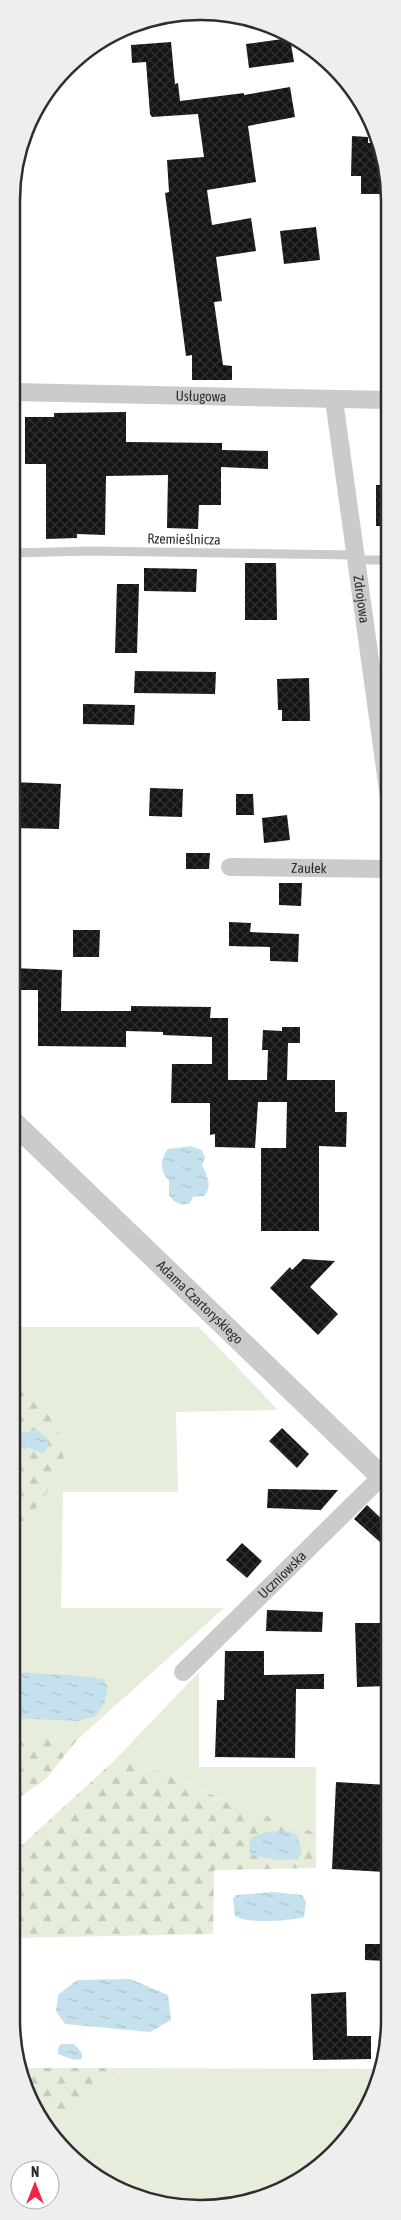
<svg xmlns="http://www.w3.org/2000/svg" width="401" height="2220" viewBox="0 0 401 2220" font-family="'Asap Condensed',sans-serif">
<defs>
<pattern id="forest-firs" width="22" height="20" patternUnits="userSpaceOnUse" patternTransform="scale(1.25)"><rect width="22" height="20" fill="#e6eddb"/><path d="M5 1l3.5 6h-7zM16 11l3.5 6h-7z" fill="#c6ccbc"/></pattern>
<pattern id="water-ripples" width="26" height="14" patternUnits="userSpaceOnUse" patternTransform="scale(1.25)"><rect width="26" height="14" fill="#c6e1ee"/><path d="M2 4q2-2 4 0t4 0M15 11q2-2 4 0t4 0" fill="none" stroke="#aac1cc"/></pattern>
<pattern id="building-cross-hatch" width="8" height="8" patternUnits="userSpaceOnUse" patternTransform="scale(1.25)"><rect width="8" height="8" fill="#151515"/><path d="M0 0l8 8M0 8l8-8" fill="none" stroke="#2f2f2f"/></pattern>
</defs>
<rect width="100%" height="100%" fill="#fff"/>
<path fill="#e6eddb" d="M12,1327h187l79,83 -102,2 2,80h-115l-2,116h163l-147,132 -65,-2v-206l21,-20 20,-109 -41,-22z
M199,1672v95h117v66l-89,-31 -58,-28 -54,-14z
M125,2068l255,1 -10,34 -45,59 -64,37 -73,9 -60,-14 -62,-41 -10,-15 6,-15z"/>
<path fill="url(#forest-firs)" d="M12,1381l41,22 12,62 -32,47 -21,20z
M11,1738h1l65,2 -31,39 -35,24z
M115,1760l54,14 58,28 89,31v35l-102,2 -1,64 -202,4v-87l11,-6z
M21,2068h104l-63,55 -6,15 -30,-46z"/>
<path fill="url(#water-ripples)" d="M191,1146l11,4 3,8 -3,7c5,11 11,21 2,31l-11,1 -3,6c-8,4 -17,-1 -21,-8v-14c-10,-11 -9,-21 -1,-32z
M16,1425l3,7 8,1 9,-4 10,9 3,7 -6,9 -15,-7 -4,2 -8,-4 -4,2v-21z
M12,1672l57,3 34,4 5,8 -3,15 -9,14 -18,5 -66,-3z
M271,1831l19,1 7,3 5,18 -4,6 -21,1 -27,-5 -1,-11 3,-7z
M273,1892l29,3 4,7 -2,15c-12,4 -59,7 -69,-1l-2,-18 4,-3z
M130,1979l38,16 3,25 -21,12 -85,-8 -9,-13 2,-16 19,-15z
M61,2044h13l8,9v6l-8,1 -16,-6v-6z"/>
<path fill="url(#building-cross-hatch)" d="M290,38l4,24 -45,6 -3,-24z
M171,42l4,42 3,-1 2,18 64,-8v2l46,-8 5,30 -47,9 8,56 -49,8 5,35 39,-7 5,33 -40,6 6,44 -8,1 9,63 9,1v14h-40v-25l-6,1 -21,-163 4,-1 -2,-32 37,-3 -6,-43 -46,3 -2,-3 -4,-52 -14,1 -1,-18z
M352,136l16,1v6h9l12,51h-28v-18h-10z
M316,227l4,33 -36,4 -4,-33z
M126,412v30l96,1v7l46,1v18l-47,-2v38h-22l-1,24 -31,-1 1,-53 -62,1 -1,59 -28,-1v4l-31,1v-75h-21v-47h29v-4z
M376,485h13v41h-13z
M245,563h31l1,57h-32z
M144,568l53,1 -1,23 -52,-1z
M117,584h22l-2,69h-22z
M135,671l81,1 -1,22 -81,-1z
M309,678l1,43h-28v-11h-4l-1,-31z
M83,704l52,1 -1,20 -51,-1z
M12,782l49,2 -2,45 -47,-1z
M150,788l33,1 -1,28 -33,-1z
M236,794h17l1,21h-18z
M287,815l3,25 -26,3 -2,-25z
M186,853h24l-1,16h-23z
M279,883h23l-1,23 -22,-1z
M229,922l22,1 -1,9 49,2 -1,28 -28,-1v-14l-41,-1z
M73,930h27l-1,27h-26z
M12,968l50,2 -1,41h70v-5l80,1 -1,11h18v62h39l1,-30h-6l1,-20 19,1v-4h18v16h-12l-1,37h48v32h12l-1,35 -27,-1v85h-58v-83h25l1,-46h-29l-3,46 -40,-1v-13l-5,1v-32h-39l1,-39h40v-27l-49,-2v-3l-37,-1v16l-88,-1v-56h-26z
M303,1259l32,2 -25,26 28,27 -20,21 -48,-47 20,-21 2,3z
M282,1428l27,26 -12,14 -28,-27z
M268,1489l70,1 -17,20 -54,-2z
M367,1505l21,20v8l-8,9 -26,-23z
M242,1543l20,18 -15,17 -21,-18z
M267,1610l56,2 -1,20 -56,-1z
M355,1623h33v63l-31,1z
M225,1651h39v24l60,-1v15h-28l-1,69 -80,-1 2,-57h7z
M336,1782l52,3 -3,87 -53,-3z
M365,1944h23v17l-23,-1z
M346,1992l1,44h24v23l-58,1 -2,-66z"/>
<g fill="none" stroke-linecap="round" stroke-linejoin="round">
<path stroke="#cbcbcb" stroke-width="9" d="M13,553l77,-2 266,4
M356,560h33"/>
<g stroke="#cbcbcb" stroke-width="18">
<path id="s1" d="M13,392l376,8"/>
<path id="s2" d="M334,400l55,397"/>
<path id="s3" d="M230,867l159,2"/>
<path id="s4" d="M183,1672l198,-195"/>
</g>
<path stroke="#cbcbcb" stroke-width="22" id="s5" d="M12,1121l377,363"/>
</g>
<g text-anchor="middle" stroke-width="5" stroke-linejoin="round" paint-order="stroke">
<g font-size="14" fill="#2e2e2e" stroke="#fff">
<text dy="5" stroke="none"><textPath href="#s1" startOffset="188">Usługowa</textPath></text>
<text transform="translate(184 539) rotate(1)" y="5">Rzemieślnicza</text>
<text dy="5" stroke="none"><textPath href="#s2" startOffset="201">Zdrojowa</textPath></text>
<text dy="5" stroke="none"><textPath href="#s3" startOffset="79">Zaułek</textPath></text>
<text dy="5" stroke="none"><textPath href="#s5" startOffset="261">Adama Czartoryskiego</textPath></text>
<text dy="5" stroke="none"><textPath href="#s4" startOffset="139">Uczniowska</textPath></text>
</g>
</g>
<path d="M0 0H401V2220H0ZM200 20H201A180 180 0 0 1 381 200V2020A180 180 0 0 1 201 2200H200A180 180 0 0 1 20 2020V200A180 180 0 0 1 200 20Z" fill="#eee" fill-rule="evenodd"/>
<path fill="none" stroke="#2e2e2e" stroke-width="2.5" d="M200 20H201A180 180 0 0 1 381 200V2020A180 180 0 0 1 201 2200H200A180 180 0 0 1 20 2020V200A180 180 0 0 1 200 20Z"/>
<g transform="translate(35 2185)"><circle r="24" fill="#ffffff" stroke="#ababab"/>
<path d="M0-4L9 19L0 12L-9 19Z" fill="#f02644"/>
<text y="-8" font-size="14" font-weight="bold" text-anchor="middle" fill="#2e2e2e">N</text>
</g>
</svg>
